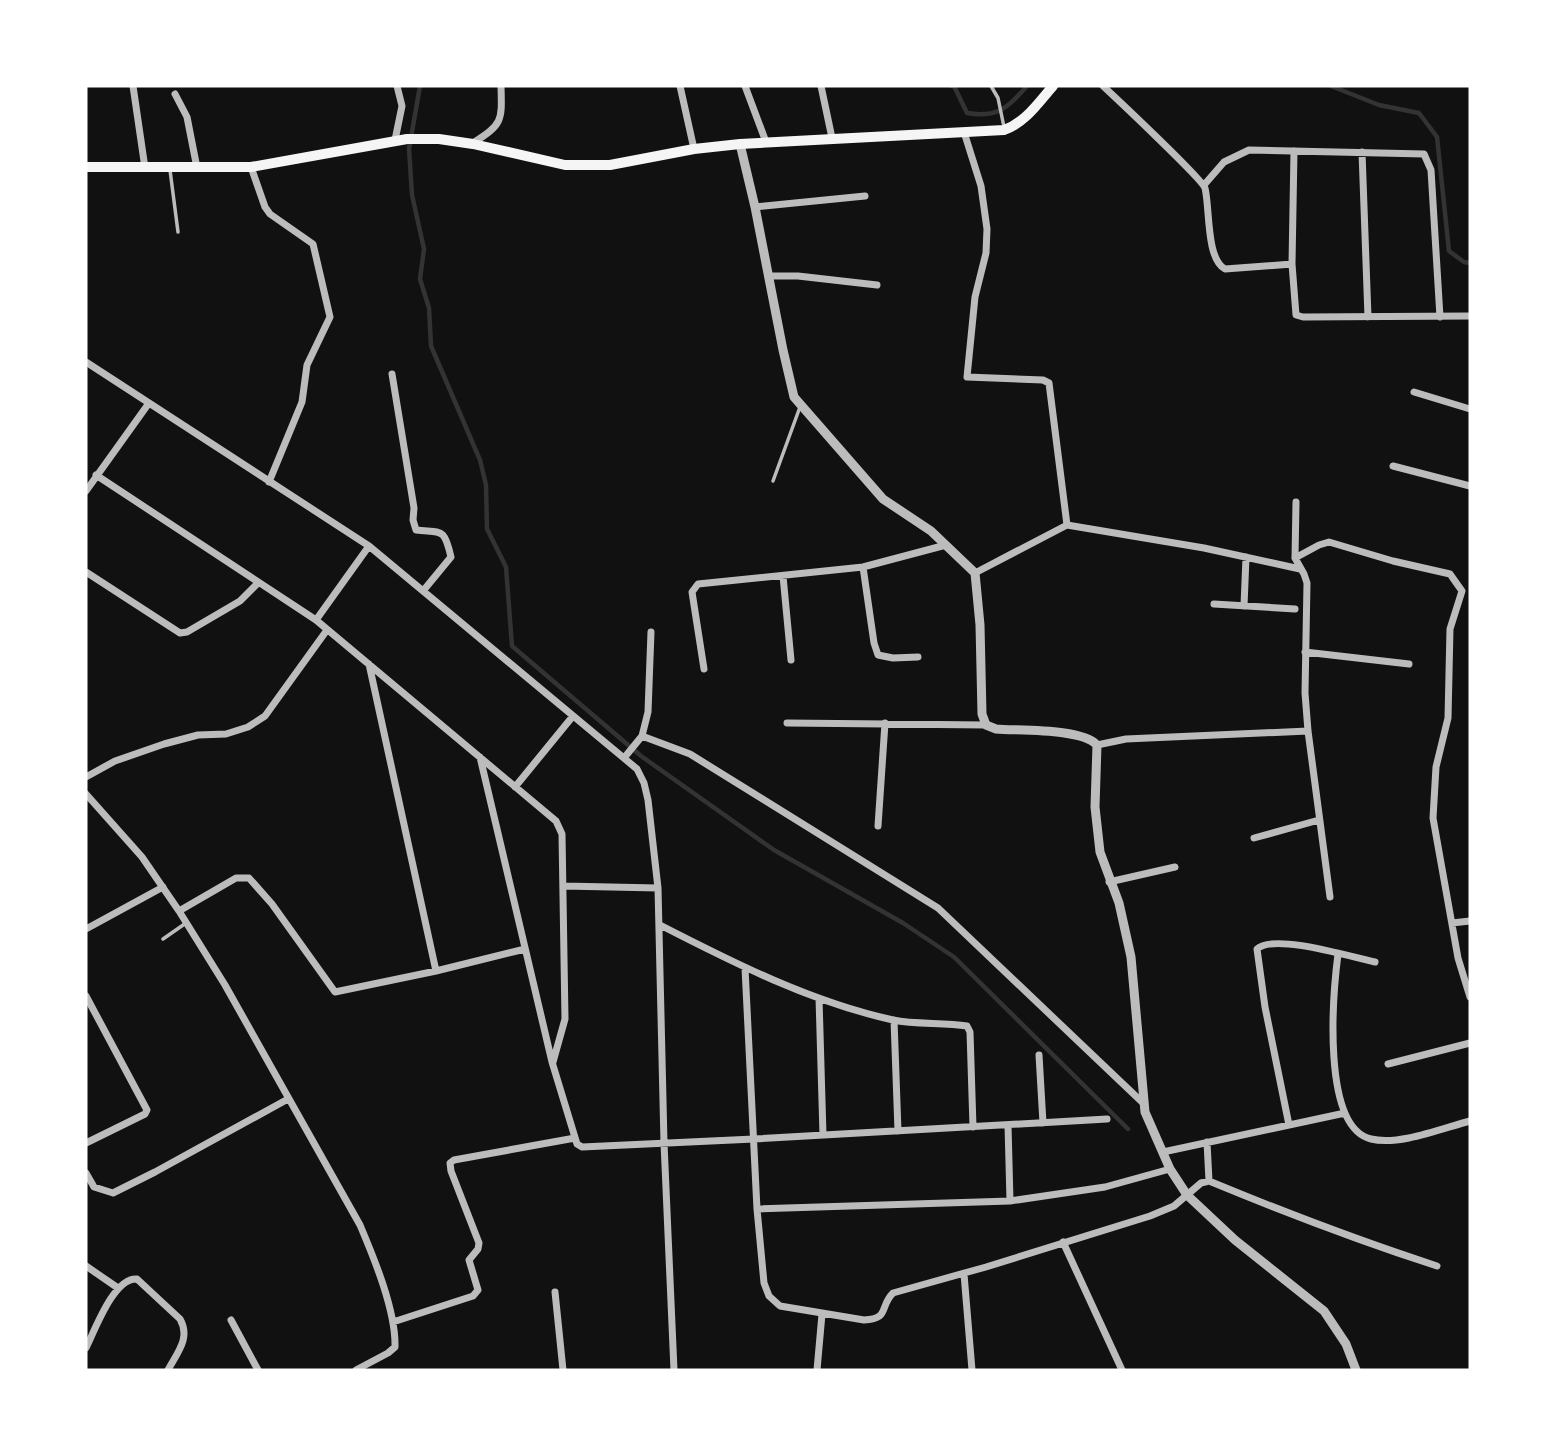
<svg xmlns="http://www.w3.org/2000/svg" width="1556" height="1456" viewBox="0 0 1556 1456" font-family="'Golos Text',sans-serif">
<rect width="100%" height="100%" fill="#111"/>
<g fill="none" stroke-linecap="round" stroke-linejoin="round">
<path stroke="#333" stroke-width="4.5" d="M420,86l-11,63 3,46 12,54 -4,30 9,29 2,38 49,114 6,25 1,44 19,38 6,79 129,110 133,94 129,73 51,34 174,172
M951,86h3l13,27c31,5 40,-5 60,-27
M1331,86l48,19 40,8 18,24 12,114 15,11 6,1"/>
<path stroke="#bcbcbc" stroke-width="3.5" d="M991,86l7,12 6,29
M170,170l8,62
M773,481l27,-74
M163,939l23,-16"/>
<path stroke="#bcbcbc" stroke-width="7" d="M133,86l12,82
M680,86l14,63
M745,86l21,56
M821,86l11,52
M1103,86c14,13 99,93 102,102 5,20 1,71 20,81l67,-5
M175,94l12,23 10,51
M964,132l17,54 6,43 -1,24 -11,44 -8,80 76,3 6,3 18,142
M395,140l7,-34 -5,-20
M473,143c30,-19 29,-22 28,-57
M1294,151l-2,113 4,51 7,2 167,-1
M1362,152l6,165
M251,167l14,40 5,7 43,30 17,73 -23,48 -5,37 -33,80
M1204,185l20,-23 25,-12 175,4 7,16 9,147
M755,207l110,-11
M768,276h30l79,9
M86,362l283,184 268,223 7,14 4,17 10,88 6,255 10,227
M392,374l22,134 -1,12 3,10c26,3 28,-3 35,27l-28,34
M1414,392l56,17
M1393,466l77,20
M96,475l220,145 240,201 6,13 3,185 -12,43
M86,491l63,-88
M1296,502l-1,56 9,16 3,9 -2,110 3,38 22,166
M1067,525l137,23 96,21
M1295,558l24,-13 10,-3 64,19 57,13 12,17 -12,38 -2,89 -12,49 -3,51 25,140 12,39
M863,567l11,76 4,12 15,3 25,-1
M86,572l94,61 7,-1 53,-31 18,-18
M975,573l92,-48
M783,576l8,84
M1214,604l81,5
M1244,606l2,-49
M316,620l53,-74
M1305,652l104,12
M369,664l67,307
M704,669l-12,-77 6,-8 165,-17 83,-22
M787,723l199,2
M642,736l48,18 248,154 204,194
M1097,745l29,-6 182,-8
M480,757l72,305 25,82 5,3 172,-8 353,-20
M624,758l18,-22 6,-24 3,-80
M86,777l29,-16 49,-17 34,-9 28,-1 22,-7 17,-11 62,-86
M515,787l58,-71
M86,794l56,63 37,54 46,74 135,240c14,33 36,86 35,122l-7,6 -32,17
M878,826l7,-103
M1254,838l65,-18
M1109,882l66,-15
M563,886l95,2
M179,911l57,-33h13l23,26 63,88 101,-21 89,-22
M1452,923l18,-2
M660,925c74,38 151,77 233,95 24,5 50,2 74,6l3,6 3,95
M86,929l77,-42
M1338,954c-5,39 -17,173 33,185 28,7 72,-11 99,-18
M745,968l12,241 7,74 5,13 11,10 84,14c26,-1 15,-13 29,-27l93,-26 164,-51 24,-10 27,-23 8,-2c75,31 151,60 228,85
M86,996l61,114 -2,4 -59,29
M819,998l4,137
M894,1020l4,111
M1039,1055l4,68
M1388,1064l82,-21
M1008,1125l2,76
M1289,1125l-24,-118 -8,-58c17,-16 94,8 118,13
M1207,1142l2,39
M1163,1152l182,-39
M86,1173l8,14 19,6 42,-21 133,-73
M757,1209l253,-8 95,-14 65,-18
M1063,1242l59,128
M86,1266l32,22
M964,1274l8,96
M555,1292l8,78
M231,1320l27,50
M393,1322l80,-26 5,-6 -9,-30 9,-11 1,-6 -28,-72 -1,-8 4,-3 121,-22
M86,1348c9,-18 28,-71 51,-69l43,40c11,19 -3,34 -12,51
M817,1370l5,-56"/>
<path stroke="#bcbcbc" stroke-width="9" d="M740,144l15,63 28,143 11,47 89,102 48,32 44,42 5,52 2,89 4,11 10,4c24,2 85,-1 101,16l-2,62 5,45 19,51 12,54 14,155 25,57 17,26 48,45 89,71 22,33 10,26"/>
<path stroke="#f5f5f5" stroke-width="10" d="M86,167h165l156,-28h32l34,5 92,21h45l84,-16 46,-5 264,-14c21,-7 35,-28 49,-44"/>
</g>
<rect width="1556" height="1456" fill="none" stroke="#ffffff" stroke-width="175"/>
</svg>
